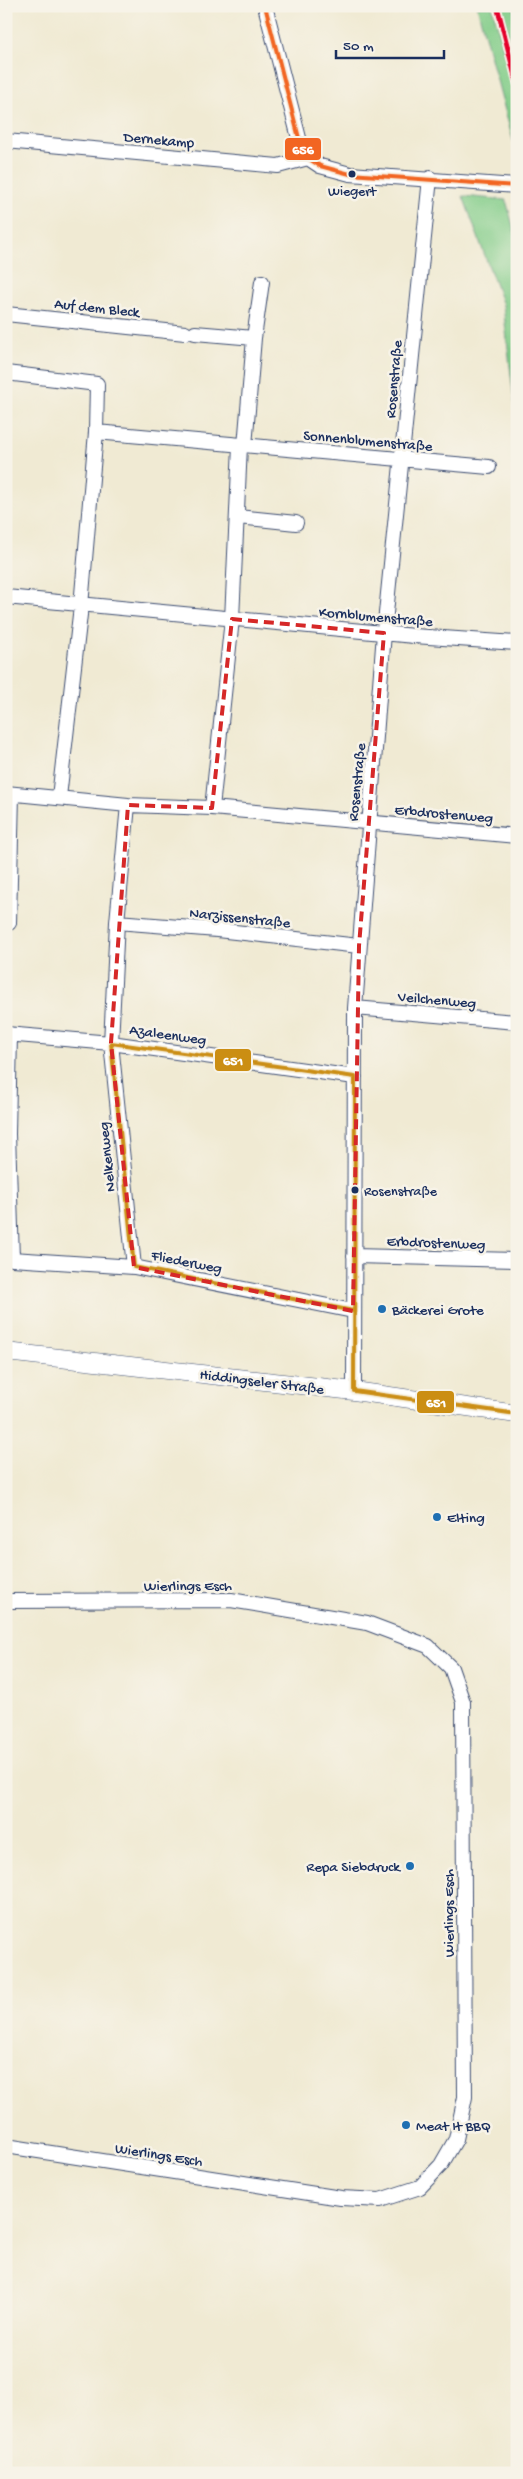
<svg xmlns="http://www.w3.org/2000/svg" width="523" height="2479" viewBox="0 0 523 2479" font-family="'Gochi Hand',sans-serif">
<rect width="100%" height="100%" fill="#f7f3e8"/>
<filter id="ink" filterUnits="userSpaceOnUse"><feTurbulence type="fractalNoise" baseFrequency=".02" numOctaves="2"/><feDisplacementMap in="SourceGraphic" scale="10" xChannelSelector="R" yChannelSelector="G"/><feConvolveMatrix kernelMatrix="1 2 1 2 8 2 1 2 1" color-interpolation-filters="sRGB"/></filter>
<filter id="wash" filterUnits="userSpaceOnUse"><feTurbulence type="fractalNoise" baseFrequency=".0096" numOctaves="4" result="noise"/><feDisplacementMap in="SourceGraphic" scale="20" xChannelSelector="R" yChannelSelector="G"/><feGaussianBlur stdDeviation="1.12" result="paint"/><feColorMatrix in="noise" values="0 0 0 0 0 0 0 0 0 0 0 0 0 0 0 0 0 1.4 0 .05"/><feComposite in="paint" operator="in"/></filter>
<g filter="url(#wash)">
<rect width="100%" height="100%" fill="#f0ead3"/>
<path fill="#84cd8a" stroke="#507e74" d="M477,6h15l25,95v54z
M501,6h12l4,15v44z
M463,196l43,4 11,41v186l-14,-122z"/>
</g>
<g filter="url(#ink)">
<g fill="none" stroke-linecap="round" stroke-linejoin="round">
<g stroke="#3b4b70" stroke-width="16">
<path id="minor" d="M265,6l35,136 8,16 12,8 30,8 167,12
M6,141l272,25 30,-8
M6,314l179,19
M195,333l59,5
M6,373l91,11 -1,48 393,35
M245,446l9,-108 8,-56
M238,517l58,6
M6,597l408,39 103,7
M6,793l122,12 84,3 305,28
M59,797l22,-191 15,-174
M128,805l-11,117 -6,121 23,224
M212,808l20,-189 8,-173
M117,922l100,8 142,16
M9,923l3,-129
M355,1008l162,14
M6,1034l105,9 244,34
M10,1034l-2,100 4,125 122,8 219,44
M354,1256l163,4
M354,1391l1,-383 29,-375 46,-455
M6,1601l225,-1 136,23 61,23 23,22 12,34 2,395 -9,42 -15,26 -21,22 -40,13 -39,-2 -335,-52"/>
</g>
<g stroke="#3b4b70" stroke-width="19">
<path id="tertiary" d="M6,1352l348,39 163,23"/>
</g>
<use href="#minor" stroke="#fff" stroke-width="14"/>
<use href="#tertiary" stroke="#fff" stroke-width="18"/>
<g stroke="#f7f3e8" stroke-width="8">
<path id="bus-1" d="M111,1043l244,34
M111,1043l23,224
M134,1267l219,44
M354,1391l1,-314
M354,1391l163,23"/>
</g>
<g stroke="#f7f3e8" stroke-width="8">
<path id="bus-2" d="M265,6l35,136 8,16 12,8 30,8 167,12"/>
</g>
<use href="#bus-1" stroke="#cb8e13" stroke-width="4"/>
<use href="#bus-2" stroke="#f26522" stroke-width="4"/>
<g stroke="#f7f3e8" stroke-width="9">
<path id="rail-1" d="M497,6l20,78"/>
</g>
<use href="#rail-1" stroke="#e4002b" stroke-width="5"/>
</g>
</g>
<path fill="none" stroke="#d62828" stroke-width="4" stroke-dasharray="10 6" stroke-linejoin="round" d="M232,619l152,14 -25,313 -6,365 -219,-44 -23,-224 17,-238 84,3z"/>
<g fill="#1b2f5e" stroke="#f7f3e8" stroke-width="2">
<circle cx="352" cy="174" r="4.5"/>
<circle cx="355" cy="1190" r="4.5"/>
</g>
<g fill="#1f6fb2" stroke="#f7f3e8" stroke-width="2">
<circle cx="382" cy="1309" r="5"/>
<circle cx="437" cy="1517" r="5"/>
<circle cx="410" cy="1866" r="5"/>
<circle cx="406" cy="2125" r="5"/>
</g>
<g text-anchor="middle" stroke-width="5" stroke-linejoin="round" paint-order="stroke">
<g font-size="14" fill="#1b2f5e" stroke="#f7f3e8">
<text x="352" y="195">Wiegert</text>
<text x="364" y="1195" text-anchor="start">Rosenstraße</text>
</g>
<g font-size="15" fill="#1b2f5e" stroke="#f7f3e8">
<text transform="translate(159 139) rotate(5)" y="5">Dernekamp</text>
<text transform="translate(97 307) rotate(6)" y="5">Auf dem Bleck</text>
<text transform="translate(393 379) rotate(-85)" y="5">Rosenstraße</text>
<text transform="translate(368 440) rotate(5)" y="5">Sonnenblumenstraße</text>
<text transform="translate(376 616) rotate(5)" y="5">Kornblumenstraße</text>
<text transform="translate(356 782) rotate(-84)" y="5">Rosenstraße</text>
<text transform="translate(444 813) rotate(5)" y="5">Erbdrostenweg</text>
<text transform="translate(240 917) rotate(6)" y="5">Narzissenstraße</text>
<text transform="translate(437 999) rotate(5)" y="5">Veilchenweg</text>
<text transform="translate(168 1034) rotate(8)" y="5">Azaleenweg</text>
<text transform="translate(106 1157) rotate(-96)" y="5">Nelkenweg</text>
<text transform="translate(436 1242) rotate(2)" y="5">Erbdrostenweg</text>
<text transform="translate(187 1261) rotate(11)" y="5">Fliederweg</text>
<text transform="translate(262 1381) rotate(7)" y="5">Hiddingseler Straße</text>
<text x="188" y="1590">Wierlings Esch</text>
<text transform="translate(448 1913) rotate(-90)" y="5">Wierlings Esch</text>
<text transform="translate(159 2154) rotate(9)" y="5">Wierlings Esch</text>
</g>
<g font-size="15" fill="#1b2f5e" stroke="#f7f3e8" text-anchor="start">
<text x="392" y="1314">Bäckerei Grote</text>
<text x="447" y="1522">Elting</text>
<text x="400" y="1871" text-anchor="end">Repa Siebdruck</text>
<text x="416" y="2130">Meat It BBQ</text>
</g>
</g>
<g stroke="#f7f3e8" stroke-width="2">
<rect x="284" y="137" width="38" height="24" rx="5" fill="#f26522"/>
<rect x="214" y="1048" width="38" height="24" rx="5" fill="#cb8e13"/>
<rect x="416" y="1390" width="39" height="24" rx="5" fill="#cb8e13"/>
</g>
<g font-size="14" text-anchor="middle" font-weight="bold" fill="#fff">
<text x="303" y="154">656</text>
<text x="233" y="1065">651</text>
<text x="436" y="1407">651</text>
</g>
<rect width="523" height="2479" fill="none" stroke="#f7f3e8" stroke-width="25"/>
<path d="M336 50v8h108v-8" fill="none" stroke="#1b2f5e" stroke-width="2.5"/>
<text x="343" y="50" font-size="15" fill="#1b2f5e" stroke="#f7f3e8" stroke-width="4" paint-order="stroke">50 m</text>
</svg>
